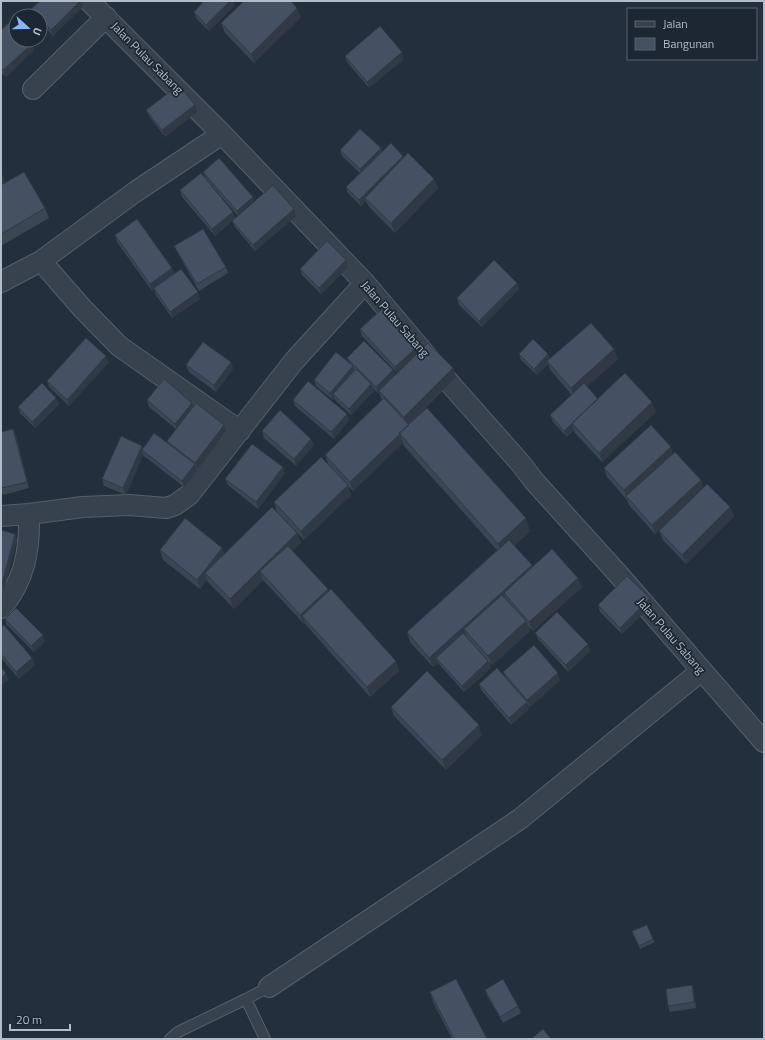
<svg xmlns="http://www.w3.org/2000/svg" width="765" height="1040" viewBox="0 0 765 1040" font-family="'Titillium Web',sans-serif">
<rect width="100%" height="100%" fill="#242f3e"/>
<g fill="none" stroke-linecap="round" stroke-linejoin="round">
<g stroke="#565f6c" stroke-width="12">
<path id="lane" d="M170,1039l8,-7 68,-33
M265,1039l-19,-40 23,-12"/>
</g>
<g stroke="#565f6c" stroke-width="22">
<path id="street" d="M89,1l133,133 143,149 88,104 69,78 12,16 85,94 145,167
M33,89l73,-72
M41,261l41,47 37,38 121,85
M1,282l40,-21 94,-69 87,-58
M1,516l28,-2 54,-7 46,-2 37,3 9,-3 14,-10 105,-134 71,-78
M1,608c24,-27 29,-59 28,-94
M269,987l251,-168 181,-148"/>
</g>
<use href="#lane" stroke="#38414e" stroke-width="10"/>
<use href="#street" stroke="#38414e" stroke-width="20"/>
</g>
<path fill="#3b4654" d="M235,5l-26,26 -13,-13 -2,-6z
M83,7l-30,29 -13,-14v-6h-6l-3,-7z
M301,17l-47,46 -29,-30 -4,-10z
M1,30l33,20 -28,27 -5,-5z
M345,56l59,3 -35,29 -22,-26z
M146,110l51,2 -32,25 -16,-21z
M381,148l1,4 22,5 30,22 4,9 -43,45 -26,-26 -3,-6 -5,5 -13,-13 -2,-6 14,-14 -18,-17 -2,-6z
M203,172l50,25 1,5 40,7 2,7 -41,35 -20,-24 -3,-6 -17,15 -33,-39 -2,-7 55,28 3,-2 -32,-37z
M1,174l2,3 2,6 40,25 4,10 -48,28z
M115,235l57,33 2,6 26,25 -28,19 -16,-23 -2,-6 -2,2 -35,-49z
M174,246l52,21 2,6 -29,18 -22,-39z
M346,260l2,7 -27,27 -19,-19 -2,-6z
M517,283l2,6 -37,38 -23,-22 -2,-7z
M360,329l59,22 34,17 3,9 -47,48 121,106 -16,15 18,19v3l50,19 -49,44 -5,-5 2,5 -38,34 -3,-3 2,6 -27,24 -25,-28 -1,-1 -5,4 -23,-25 -3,-10 90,-82 -93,-104 -1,-3 -50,48 -5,-5 3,9 -47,45 -27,-28 -3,-10 54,-39 -3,-8 57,-55 -3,-8 -1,1 -6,-6 2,4 -23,24 -16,-15 -1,-2 -1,2 -17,-14 -2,-6 36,-17 -3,-5 46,12 2,5 2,-2 -35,-37z
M519,354h29l2,5h68l-31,27 11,13 58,13 -54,50 -27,-29 -1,-3 -7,7 -14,-15 -3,-7 22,-20 -21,-24 -3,-7 -11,11 -16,-15z
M109,362l-40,44 -20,-19 -2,-6z
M231,362l2,7 -17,23 -27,-20 -3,-7z
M56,398l3,6 -24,24 -15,-15 -2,-6z
M147,400l45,3 1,3 31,19 2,6 -28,38 -2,-1 1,3 -13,16 -40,-31 -1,-1 -17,40 -22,-9 -2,-7 41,-31 25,-4 -1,-3 9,-12 -27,-22z
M293,400l54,14 2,6 -15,19 -39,-33z
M262,431l52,14 -18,21 -32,-28z
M1,432l15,3 13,53 -26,7 -2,-7z
M673,453l28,27 2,7 27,20 4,9 -48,48 -23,-24 -4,-9 9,-8 -13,11 -26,-29 -2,-5 -20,-23 -3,-9z
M285,473l-27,36 -30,-24 -3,-6z
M1,530l14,4 2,6 -13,50h-3z
M297,533l4,10 -9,8 36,38 1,3 67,69 3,10 -29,26 -64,-72 -1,-2 -1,1 -41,-44 -29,29 -26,-27 -1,-2 -7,9 -37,-29 -3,-10 62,-2 2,6z
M650,598l2,7 -30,29 -22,-22 -2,-7z
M5,619l40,22 -11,11 -27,-27z
M1,628l31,30 3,7 -16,14 -18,-21z
M535,633l53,11 2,7 -22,21 -30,-33z
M503,672l57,8 -30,27 -3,-3 2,5 -18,16 -30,-35 -2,-6 27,-6z
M391,707l91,28 -36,35 -52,-54z
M633,935l20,4 2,3 -15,7z
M456,979l31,60h-35l-19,-37 -3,-10z
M692,985l2,6 2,17 -26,4 -2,-6z
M485,990l33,16 3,7 -18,10 -16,-27z"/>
<path fill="#303945" d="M80,1h1l2,6 -30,29 -2,-6z
M230,1h3l2,4 -26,26 -3,-6z
M297,8l4,9 -47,46 -3,-9z
M32,44l2,6 -28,27 -3,-7z
M402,52l2,7 -35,29 -2,-6z
M195,105l2,7 -32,25 -3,-7z
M381,148l2,6 -21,22 -2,-7z
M403,156l3,7 -41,35 1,3 -5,5 -2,-6z
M3,177l3,6 -5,4v-9z
M434,179l4,9 -43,45 -4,-10z
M253,197l2,7 -16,14 -2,-7z
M294,209l2,7 -41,35 -2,-6z
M233,212l2,7 -20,17 -3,-7z
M346,260l2,7 -27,27 -2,-6z
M172,268l2,7 -22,16 -2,-7z
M517,283l2,6 -37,38 -3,-6z
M198,292l2,7 -28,19 -2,-6z
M417,347l3,6 -23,21 -2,-7z
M614,349l4,10 -44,39 -3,-10z
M548,354l3,7h-4l1,3 -11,11 -3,-6z
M106,356l3,6 -40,44 -2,-6z
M231,362l2,7 -17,23 -2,-7z
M353,366l2,6 -22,22 1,4 -1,2 -3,-7z
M453,368l3,9 -49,49 -3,-9z
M393,370l3,6 -18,17 -2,-6z
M371,384l3,7 -23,24 -2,-6z
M56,398l3,6 -24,24 -3,-6z
M652,402l4,10 -54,50 -3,-9z
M192,403l3,7 -18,20 -2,-6z
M347,414l2,6 -15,19 -3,-7z
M572,423l2,7 -7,7 -3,-6z
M224,425l2,6 -28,38 -3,-6z
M13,429l3,6 13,53 -2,-6z
M400,434l3,9 -50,48 -3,-9z
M311,439l3,6 -18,21 -2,-7z
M142,446l2,6 -2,-2 1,5 -17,40 -3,-7z
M671,447l3,10 -48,39 -2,-6z
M195,464l2,7 -13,16 -2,-6z
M283,467l2,6 -27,36 -2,-7z
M701,480l3,10 -49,44 -3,-9z
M348,485l3,10 -47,45 -3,-9z
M730,507l4,9 -48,48 -4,-9z
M526,518l4,13 -27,25 -5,-12z
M297,533l4,10 -35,34 -6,-6 3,9 -29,29 -4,-10z
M15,534l2,6 -13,50 -2,-6z
M222,548l4,9 -21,16 2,7 -7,9 -3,-9z
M532,565l3,10 -31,18 2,8 -42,28 3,8 -28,24 -3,-3 2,5 -5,4 -4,-9z
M578,578l4,9 -49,44 -4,-9z
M328,589l3,10 -29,17 3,7 -1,1 -4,-9z
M650,598l2,7 -30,29 -2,-6z
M526,621l4,10 -38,34 -4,-9z
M43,635l2,6 -11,11 -3,-6z
M588,644l2,7 -22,21 -2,-7z
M32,658l3,7 -16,14 -3,-7z
M396,661l3,10 -29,26 -3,-10z
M488,661l3,7 -27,24 -2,-6z
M6,673l2,7 -7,6v-8z
M558,673l2,7 -30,27 -3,-7z
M527,702l2,7 -18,16 -2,-7z
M479,725l3,10 -36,35 -4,-10z
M692,985l2,6 2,17 -2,-6z"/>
<path fill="#455162" stroke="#303945" d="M40,1h40l-29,29 -11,-12v-2h-2l-7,-7z
M204,1h26l-24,24 -12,-13z
M244,1h47l6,7 -46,46 -30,-31z
M11,21l5,6v13h12l4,4 -29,26 -2,-2v-38z
M380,26l22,26 -35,30 -22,-26z
M179,85l16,20 -33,25 -16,-20z
M360,129l21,19 -21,21 -20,-19z
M391,143l12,13 -44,44 -13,-13z
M408,153l26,26 -43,44 -26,-25z
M219,158l34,39 -16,14 -34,-39z
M24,172l21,36 -44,26v-49z
M201,173l32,39 -21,17 -32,-39z
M1,174l2,3 -2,1z
M273,185l21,24 -41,36 -21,-24z
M137,219l35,49 -22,16 -35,-49z
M203,229l23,38 -29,17 -23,-38z
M327,241l19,19 -27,28 -19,-19z
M494,260l23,23 -38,38 -22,-23z
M181,269l17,23 -28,20 -16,-24z
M382,309l35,38 -22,20 -35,-38z
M591,323l23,26 -43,39 -24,-27z
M86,338l20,18 -39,44 -20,-19z
M533,339l15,15 -14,15 -15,-15z
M364,341l29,29 -17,17 -29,-29z
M203,342l28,20 -17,23 -28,-20z
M428,343l25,25 -49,49 -25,-26z
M336,352l17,14 -23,27 -16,-13z
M356,369l15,15 -22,25 -16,-15z
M625,373l27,29 -53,51 -27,-30z
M164,379l28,24 -17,21 -28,-24z
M308,381l39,33 -16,18 -38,-32z
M42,383l14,15 -24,24 -14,-15z
M584,383l14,16 -34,32 -14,-16z
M384,398l25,27 -59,57 -25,-27z
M196,403l28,22 -29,38 -28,-22z
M427,408l99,110 -28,26 -99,-111z
M280,410l31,29 -17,20 -32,-28z
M651,425l20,22 -47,43 -20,-22z
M13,429l14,53 -26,6v-56z
M154,433l41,31 -13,17 -40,-31z
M121,436l21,10 -19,42 -21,-9z
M252,444l31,23 -27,35 -31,-23z
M675,452l26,28 -49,45 -26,-29z
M321,457l27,28 -47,46 -27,-29z
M707,484l23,23 -48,48 -23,-24z
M272,507l25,26 -67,66 -25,-26z
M185,518l37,30 -25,32 -37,-30z
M1,530l14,4 -13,50h-1z
M509,540l23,25 -103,93 -22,-26z
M288,546l40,43 -28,26 -40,-44z
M552,549l26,29 -49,44 -25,-29z
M627,576l23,22 -30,30 -22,-23z
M331,589l65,72 -29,26 -65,-71z
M502,595l24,26 -38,35 -24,-27z
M16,608l27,27 -12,11 -26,-27z
M557,612l31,32 -22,21 -31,-32z
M4,625l28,33 -16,14 -15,-18v-26z
M463,633l25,28 -26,25 -26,-28z
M534,645l24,28 -31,27 -24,-28z
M1,667l5,6 -5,5z
M497,668l30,34 -18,16 -30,-34z
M427,671l52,54 -37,35 -51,-53z
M647,925l6,14 -14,7 -7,-15z
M456,979l31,60h-33l-24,-47z
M503,979l15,27 -18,11 -15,-27z
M692,985l2,17 -26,4 -2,-17z
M543,1029l8,10h-20z"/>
<g text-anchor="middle" stroke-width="3.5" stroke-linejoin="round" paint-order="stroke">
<g font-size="12" fill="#b4bcc9" stroke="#1d2633">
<text transform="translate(147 58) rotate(45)" y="4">Jalan Pulau Sabang</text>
<text transform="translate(395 319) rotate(49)" y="4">Jalan Pulau Sabang</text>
<text transform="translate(671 636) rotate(49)" y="4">Jalan Pulau Sabang</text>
</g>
</g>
<rect width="765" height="1040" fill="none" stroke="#b4bcc9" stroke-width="4"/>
<rect x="627" y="8" width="130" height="52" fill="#1d2633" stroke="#59626f"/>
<rect x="635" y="21" width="20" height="6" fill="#38414e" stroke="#59626f"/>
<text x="663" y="28" font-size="12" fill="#b4bcc9">Jalan</text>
<rect x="635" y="38" width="20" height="12" fill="#455162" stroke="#59626f"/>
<text x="663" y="48" font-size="12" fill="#b4bcc9">Bangunan</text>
<g transform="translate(28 28) rotate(111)"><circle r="19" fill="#1d2633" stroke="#59626f"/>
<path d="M0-3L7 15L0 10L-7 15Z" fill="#8ab4f8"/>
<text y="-6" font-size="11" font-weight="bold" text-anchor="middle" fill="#b4bcc9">U</text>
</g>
<path d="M10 1024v6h60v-6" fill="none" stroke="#b4bcc9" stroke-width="2"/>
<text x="16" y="1024" font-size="12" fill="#b4bcc9" stroke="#1d2633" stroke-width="3" paint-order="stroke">20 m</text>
</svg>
